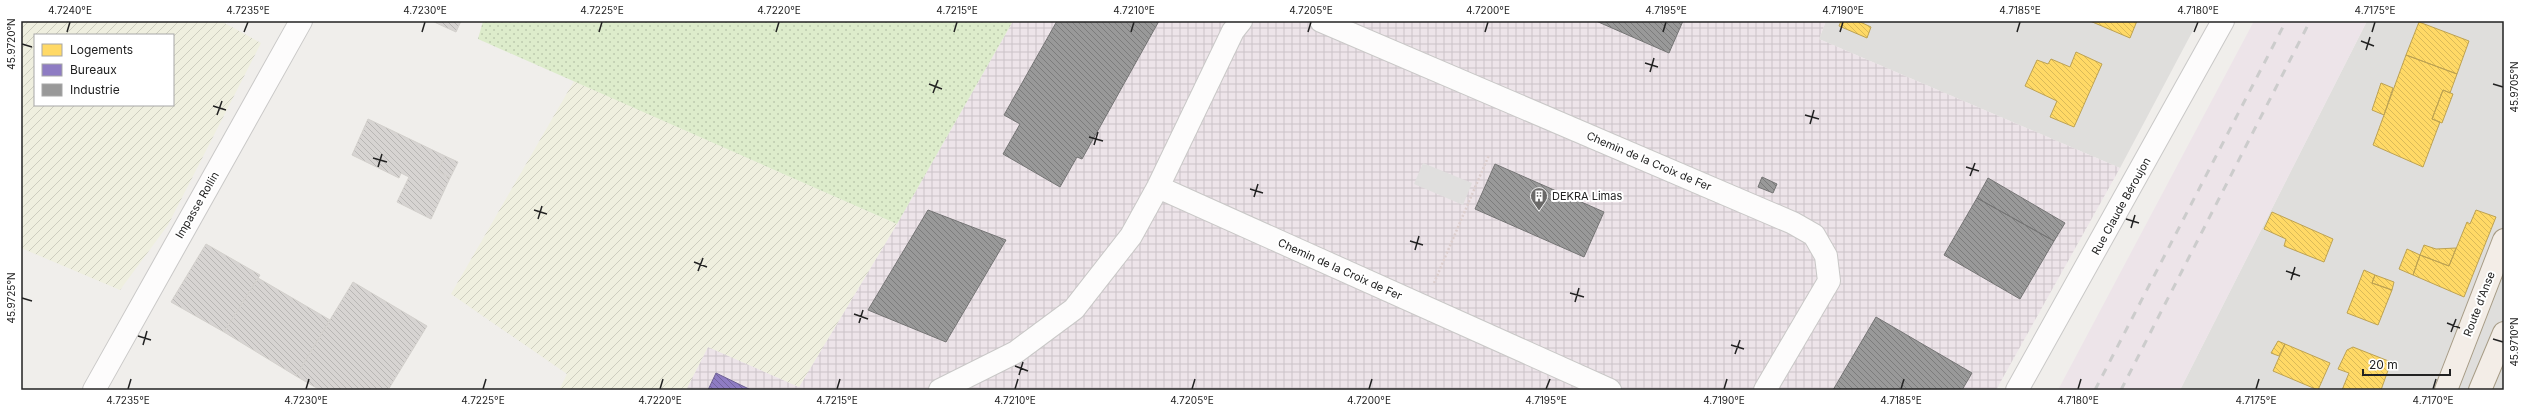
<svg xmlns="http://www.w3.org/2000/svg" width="2525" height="411" viewBox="0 0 2525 411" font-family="Inter,sans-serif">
<defs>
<pattern id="industrial-grid" width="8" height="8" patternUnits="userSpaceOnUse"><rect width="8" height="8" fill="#ede4e9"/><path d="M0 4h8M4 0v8" fill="none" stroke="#cbc3c8"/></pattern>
<pattern id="farmland-furrows" width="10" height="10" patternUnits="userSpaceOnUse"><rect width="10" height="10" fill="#efefdf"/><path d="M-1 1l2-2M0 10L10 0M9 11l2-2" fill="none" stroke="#cdcdbf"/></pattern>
<pattern id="grass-dots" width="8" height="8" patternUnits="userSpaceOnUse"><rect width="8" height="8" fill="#ddeccb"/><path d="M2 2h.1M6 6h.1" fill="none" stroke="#bdcaae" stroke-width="1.8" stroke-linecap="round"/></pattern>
<pattern id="homes-back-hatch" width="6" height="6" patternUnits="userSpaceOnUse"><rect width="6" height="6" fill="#ffd966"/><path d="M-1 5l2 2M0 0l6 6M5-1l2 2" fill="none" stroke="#daba58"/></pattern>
<pattern id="offices-back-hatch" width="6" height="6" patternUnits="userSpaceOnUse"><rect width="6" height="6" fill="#8e7cc3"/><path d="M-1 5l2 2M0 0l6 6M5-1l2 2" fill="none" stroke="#74659e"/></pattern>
<pattern id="industry-back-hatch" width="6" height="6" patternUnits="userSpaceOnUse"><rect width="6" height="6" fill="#999"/><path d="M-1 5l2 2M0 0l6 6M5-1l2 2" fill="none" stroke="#7c7c7c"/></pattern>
<pattern id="building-back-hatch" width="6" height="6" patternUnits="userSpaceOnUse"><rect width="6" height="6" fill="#d7d4d2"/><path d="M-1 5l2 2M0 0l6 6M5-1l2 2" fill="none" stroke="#b8b6b4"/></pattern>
</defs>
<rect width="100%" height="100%" fill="#f0eeeb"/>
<path fill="#dfdedc" d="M1826,21h372l-78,147 -301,-129z
M2367,21h137v369h-324z"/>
<path fill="url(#industrial-grid)" d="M1013,21h813l-7,18 301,129 -124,222h-1310l22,-43 91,40 98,-163z"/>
<path fill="#ede4e9" d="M2254,21h113l-187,369h-122z"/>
<path fill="url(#farmland-furrows)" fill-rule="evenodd" d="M21,21h200l40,22 -93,182 -48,65 -99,-42zM35,35h138v70h-138z
M574,81l323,143 -98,163 -91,-40 -22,43h-127l8,-16 -116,-80z"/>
<path fill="url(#grass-dots)" d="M483,21h530l-116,203 -419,-185z"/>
<path fill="#e0dfde" d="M1423,163l49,20 -9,22 -49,-21z"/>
<path fill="url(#homes-back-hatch)" stroke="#bda252" d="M1841,21h17l13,6 -4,11 -28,-12z
M2090,21h47l-7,17z
M2419,22l50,19 -12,33 -51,-19z
M2076,52l26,12 -28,63 -24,-10 7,-16 -32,-15 12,-26 11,4 3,-5 19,8z
M2406,55l51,19 -7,19 -7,-3 -11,29 8,3 -17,45 -50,-22z
M2381,83l12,5 -9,27 -12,-5z
M2443,90l10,4 -11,29 -10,-4z
M2476,210l20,7 -32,80 -51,-22 7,-20 29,11 18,-44 3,2z
M2272,212l61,27 -9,23 -40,-16 2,-7 -22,-10z
M2424,245l12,4 20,-1 -7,18 -29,-11z
M2407,249l13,6 -7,20 -14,-6z
M2364,270l11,5 -3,8 20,7 -14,35 -31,-12z
M2375,275l19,7 -2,8 -20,-7z
M2278,341l7,3 -6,12 -8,-3z
M2285,344l45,19 -12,27 -45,-19z
M2353,347l38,15 -10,28h-39l7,-17 -11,-4 9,-19z"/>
<path fill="url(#offices-back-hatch)" stroke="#6e6193" d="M716,373l35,17h-43z"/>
<path fill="url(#industry-back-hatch)" stroke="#757575" d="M1057,21h102l-77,138 -5,-2 -17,30 -57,-33 17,-30 -16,-9z
M1596,21h87l-14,32z
M1495,164l109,48 -20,45 -109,-48z
M1762,177l15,7 -4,9 -15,-6z
M1988,178l77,45 -11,18 -77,-43z
M1977,198l77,43 -34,58 -76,-44z
M928,210l78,30 -60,102 -78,-32z
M1876,317l96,56 -10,17h-129z"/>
<path fill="url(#building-back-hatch)" stroke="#d3d0cc" d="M432,21h29l-5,11z
M368,119l77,37 -7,15 12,7 -19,41 -34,-17 12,-25 -8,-4 -2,5 -47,-23z
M445,156l13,6 -8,16 -12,-7z
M206,244l54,31 -36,57 -53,-30z
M258,278l72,42 -34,56 -72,-44z
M353,282l74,44 -39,64h-68l-24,-14z"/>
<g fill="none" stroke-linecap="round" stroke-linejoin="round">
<g stroke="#c9c8c7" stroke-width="24">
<path id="minor" d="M1321,21l472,202 21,12 12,21 3,25 -64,109
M1158,187l452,203
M94,390l207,-369
M940,390l76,-38 58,-43 57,-73 27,-49 75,-156 8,-10
M2017,390l206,-369"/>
</g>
<g stroke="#a79c86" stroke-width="24">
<path id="major" d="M2446,390l58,-150
M2480,390l24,-57"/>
</g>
<path stroke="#dccecd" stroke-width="2.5" stroke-dasharray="2 2" stroke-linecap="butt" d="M1434,283l55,-128"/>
<use href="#minor" stroke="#fdfcfc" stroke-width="22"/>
<use href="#major" stroke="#f3ede7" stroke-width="22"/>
<path stroke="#ccc" stroke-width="3" stroke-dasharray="8 8" stroke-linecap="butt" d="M2095,390l191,-369
M2121,390l189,-369"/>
</g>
<path fill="none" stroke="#222" stroke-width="1.5" d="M67,32l3,-10M244,32l4,-10M422,32l3,-10M599,32l3,-10M776,32l3,-10M954,32l3,-10M1131,32l3,-10M1308,32l3,-10M1485,32l3,-10M1663,32l3,-10M1840,32l3,-10M2017,32l3,-10M2194,32l4,-10M2372,32l3,-10M2361,41l13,5M22,44l10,3M2366,50l4,-13M1645,63l13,4M1650,72l4,-14M929,84l13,5M2493,84l10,3M933,93l5,-13M213,106l13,4M217,115l5,-14M1805,115l14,4M1810,124l4,-14M1089,137l14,4M1094,145l4,-13M373,158l14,4M378,167l4,-13M1966,167l13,4M1970,176l5,-13M1250,189l13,4M1254,197l4,-13M534,210l13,4M538,219l4,-13M2126,219l13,4M2131,228l4,-13M1410,241l13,4M1415,250l4,-14M694,262l13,5M698,271l5,-13M2286,271l14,5M2291,280l4,-13M1570,293l14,4M22,298l10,3M1575,302l4,-14M854,314l14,5M859,323l4,-13M2447,323l13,5M2451,332l5,-13M138,336l13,4M2493,339l10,3M143,345l4,-14M1731,345l13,4M1735,354l5,-14M1015,366l13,5M1019,375l4,-13M128,389l3,-10M306,389l3,-10M483,389l3,-10M660,389l3,-10M837,389l3,-10M1015,389l3,-10M1192,389l3,-10M1369,389l3,-10M1546,389l4,-10M1724,389l3,-10M1901,389l3,-10M2078,389l3,-10M2256,389l3,-10M2433,389l3,-10"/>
<defs>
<g id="building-pin" transform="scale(0.9)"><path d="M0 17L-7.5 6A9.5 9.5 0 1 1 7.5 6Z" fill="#6a6968" stroke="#fff"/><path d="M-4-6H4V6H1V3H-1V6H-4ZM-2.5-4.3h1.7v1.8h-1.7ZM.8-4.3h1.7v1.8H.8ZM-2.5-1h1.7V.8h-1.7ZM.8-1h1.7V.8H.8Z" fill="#fff"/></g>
</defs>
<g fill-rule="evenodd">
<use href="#building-pin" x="1539" y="196"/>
</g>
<g text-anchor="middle" stroke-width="4" stroke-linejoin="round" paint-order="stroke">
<g font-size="11" fill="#222" stroke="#fff">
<text transform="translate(1649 161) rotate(23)" y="4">Chemin de la Croix de Fer</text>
<text transform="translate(197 205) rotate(-60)" y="4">Impasse Rollin</text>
<text transform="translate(2121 206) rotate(-61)" y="4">Rue Claude Béroujon</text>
<text transform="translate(1340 269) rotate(24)" y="4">Chemin de la Croix de Fer</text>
<text transform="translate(2479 304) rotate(-69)" y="4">Route d'Anse</text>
</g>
<g font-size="11" fill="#222" stroke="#fff" text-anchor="start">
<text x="1552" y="200">DEKRA Limas</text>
</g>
</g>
<rect width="2525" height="411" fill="none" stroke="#ffffff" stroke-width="44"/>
<rect x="34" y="34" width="140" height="72" fill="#ffffff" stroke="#a7a7a7"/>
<rect x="42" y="44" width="20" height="12" fill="#ffd966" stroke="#a7a7a7"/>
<text x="70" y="54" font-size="12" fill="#222222">Logements</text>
<rect x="42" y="64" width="20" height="12" fill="#8e7cc3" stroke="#a7a7a7"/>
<text x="70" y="74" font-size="12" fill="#222222">Bureaux</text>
<rect x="42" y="84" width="20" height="12" fill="#999999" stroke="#a7a7a7"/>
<text x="70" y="94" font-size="12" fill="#222222">Industrie</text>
<path d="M2363 369v6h87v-6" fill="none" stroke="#222222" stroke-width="2"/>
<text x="2369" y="369" font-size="12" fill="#222222" stroke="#ffffff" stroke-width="3" paint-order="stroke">20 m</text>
<rect x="22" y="22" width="2481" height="367" fill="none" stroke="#222" stroke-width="1.5"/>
<g font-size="10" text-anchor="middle" fill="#222">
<text x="70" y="14">4.7240°E</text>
<text x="248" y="14">4.7235°E</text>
<text x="425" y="14">4.7230°E</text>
<text x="602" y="14">4.7225°E</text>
<text x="779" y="14">4.7220°E</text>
<text x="957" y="14">4.7215°E</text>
<text x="1134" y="14">4.7210°E</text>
<text x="1311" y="14">4.7205°E</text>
<text x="1488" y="14">4.7200°E</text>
<text x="1666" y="14">4.7195°E</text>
<text x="1843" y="14">4.7190°E</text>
<text x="2020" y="14">4.7185°E</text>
<text x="2198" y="14">4.7180°E</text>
<text x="2375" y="14">4.7175°E</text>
<text transform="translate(11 44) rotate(-90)" y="4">45.9720°N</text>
<text transform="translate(2514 87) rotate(-90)" y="4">45.9705°N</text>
<text transform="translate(11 298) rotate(-90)" y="4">45.9725°N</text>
<text transform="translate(2514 342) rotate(-90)" y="4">45.9710°N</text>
<text x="128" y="404">4.7235°E</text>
<text x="306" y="404">4.7230°E</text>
<text x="483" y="404">4.7225°E</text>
<text x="660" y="404">4.7220°E</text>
<text x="837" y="404">4.7215°E</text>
<text x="1015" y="404">4.7210°E</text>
<text x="1192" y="404">4.7205°E</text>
<text x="1369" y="404">4.7200°E</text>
<text x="1546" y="404">4.7195°E</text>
<text x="1724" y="404">4.7190°E</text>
<text x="1901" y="404">4.7185°E</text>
<text x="2078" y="404">4.7180°E</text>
<text x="2256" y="404">4.7175°E</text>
<text x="2433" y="404">4.7170°E</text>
</g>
</svg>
